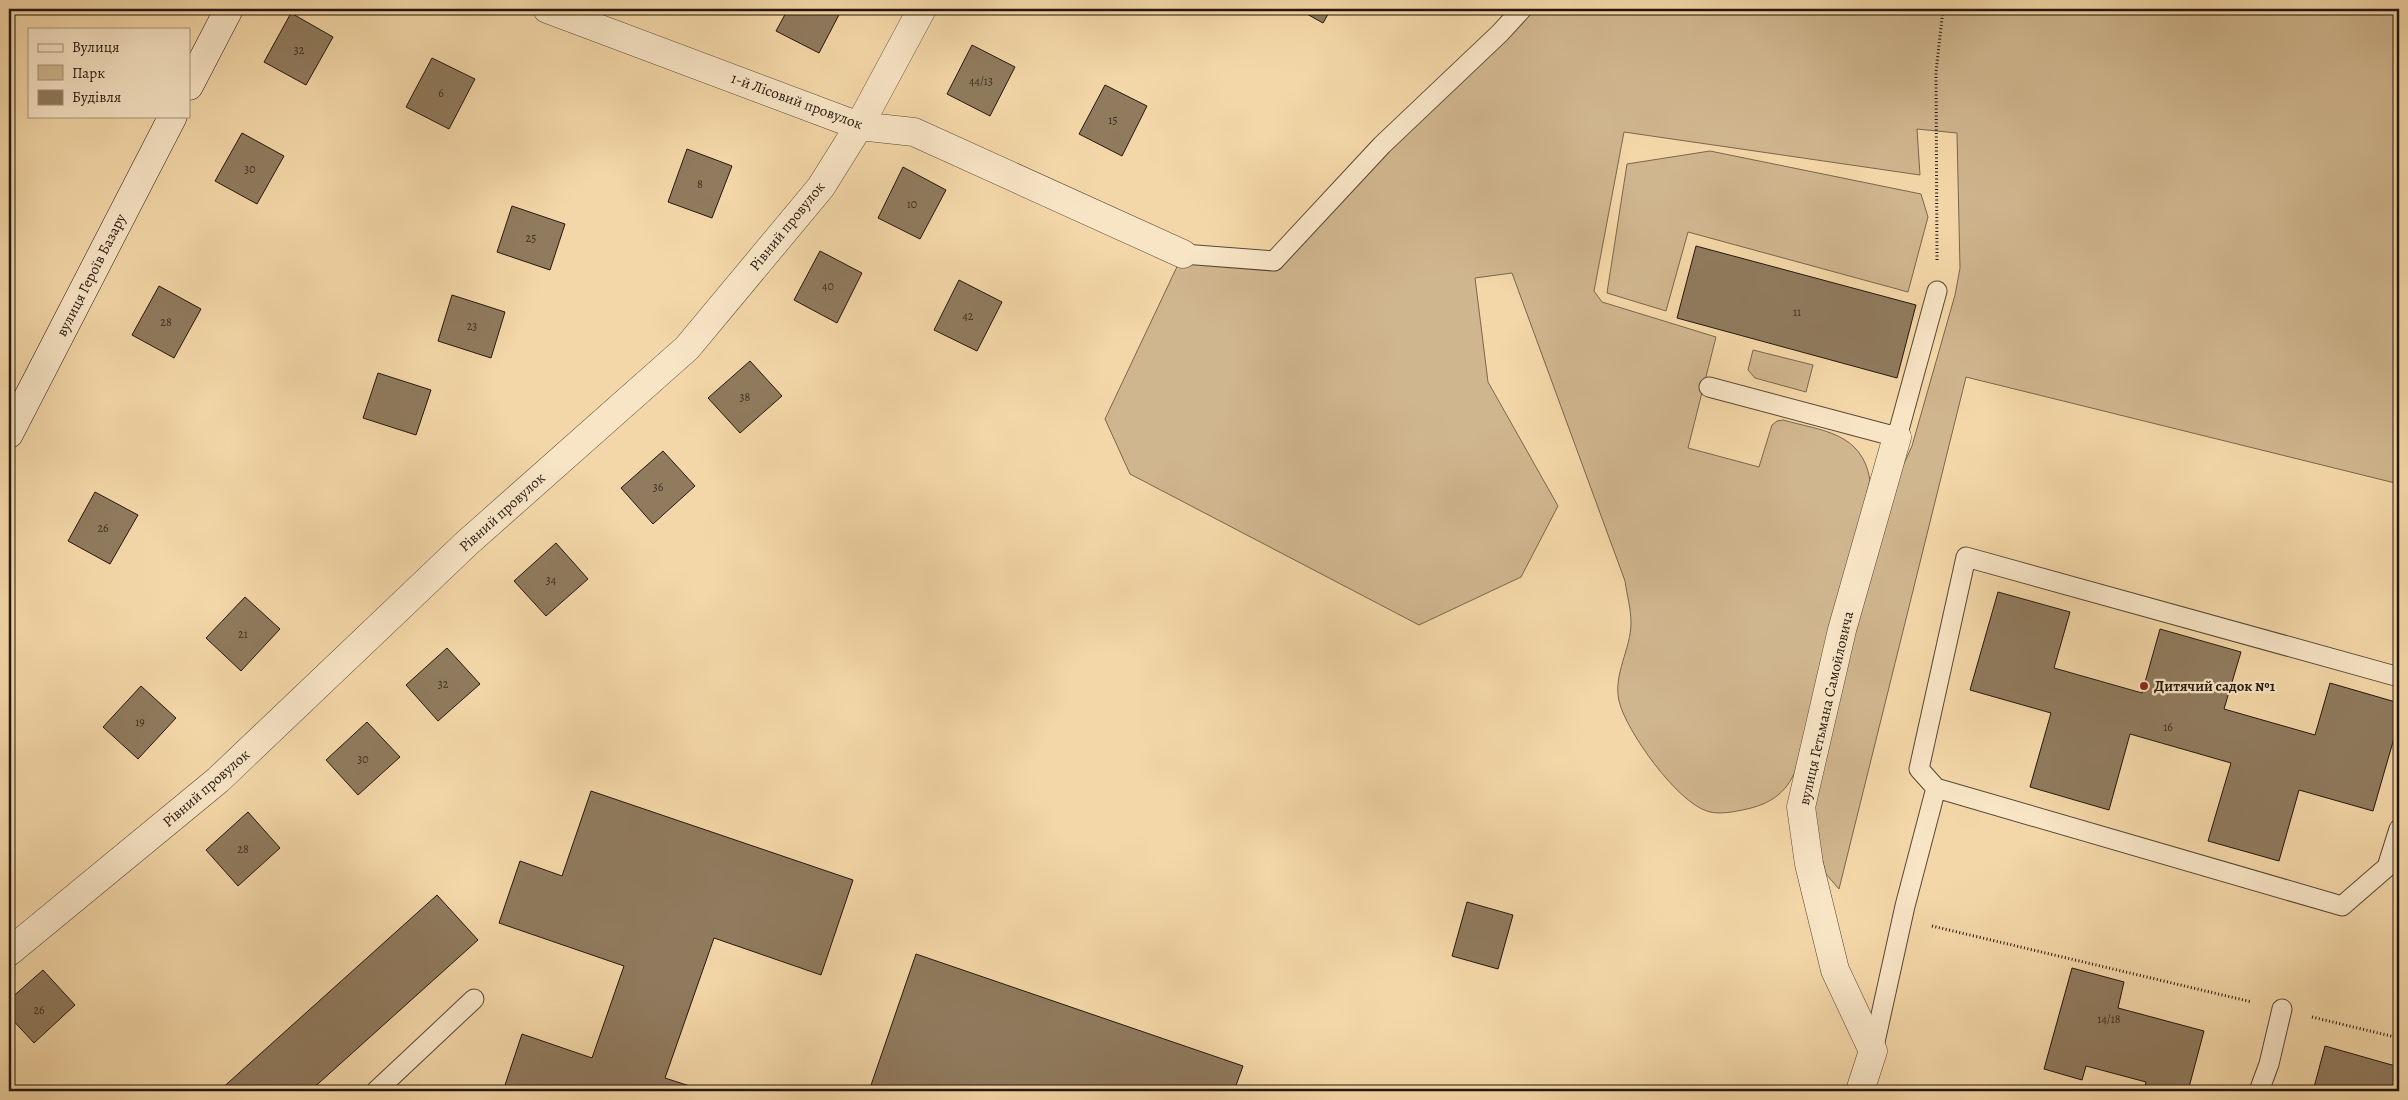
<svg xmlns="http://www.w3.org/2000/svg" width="2408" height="1100" viewBox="0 0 2408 1100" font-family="Alegreya,serif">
<rect width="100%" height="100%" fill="#f4d7a8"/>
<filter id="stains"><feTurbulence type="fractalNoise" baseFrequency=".004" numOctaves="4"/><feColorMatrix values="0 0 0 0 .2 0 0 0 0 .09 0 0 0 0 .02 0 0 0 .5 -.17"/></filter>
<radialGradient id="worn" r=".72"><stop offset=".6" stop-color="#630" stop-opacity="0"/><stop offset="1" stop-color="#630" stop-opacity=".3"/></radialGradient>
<path fill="#d0b68e" stroke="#7a664e" d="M1522,9h877v475l-433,-107 -127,512 -13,-15 -9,-35 -3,-34 73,-304 25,-55 43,-151 5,-27 -3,-135 -40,-4 3,46 -296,-43 -30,159 8,11 114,35 -28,111 71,19 13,-42 5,-4 6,-1c39,11 79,12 87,60l-73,287c-11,29 -30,39 -60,44 -8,2 -23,3 -30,0 -30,-9 -81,-80 -88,-110 -6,-27 12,-52 12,-78 0,-14 -4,-28 -6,-42l-113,-308 -37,5 13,104 70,124 -37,71 -102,48 -289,-151 -25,-55 78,-165 91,7z
M1710,151l211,43 7,23 -20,75 -220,-60 -22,79 -59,-18 20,-129z
M1753,350l60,15 -7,27 -51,-14 -7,-8z"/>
<path fill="#907b5e" stroke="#23170d" d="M788,9h54l-23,44 -43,-22z
M1298,9h33l-8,14z
M291,13l42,24 -27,48 -42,-23z
M972,45l43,22 -25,49 -43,-22z
M432,58l43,21 -26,50 -43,-22z
M1105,85l42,21 -25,50 -43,-22z
M242,133l42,23 -27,48 -42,-23z
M687,149l45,17 -20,52 -44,-16z
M903,167l43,23 -26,49 -42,-21z
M512,206l53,18 -15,46 -53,-18z
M1696,246l220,59 -19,73 -220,-60z
M820,251l42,22 -25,50 -43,-23z
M959,280l43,22 -25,49 -43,-21z
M159,286l42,23 -27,49 -42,-23z
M452,295l53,17 -14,46 -53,-17z
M750,361l32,35 -42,37 -32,-35z
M378,373l53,17 -15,45 -53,-17z
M663,451l32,35 -42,38 -32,-36z
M95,492l43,23 -28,49 -42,-23z
M556,543l32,36 -42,37 -32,-35z
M1998,592l72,20 -16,56 88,25 18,-64 81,23 -17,57 91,26 15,-52 69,20v18l-26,90 -74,-21 -20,71 -71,-20 23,-78 -101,-29 -21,76 -79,-23 21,-74 -81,-23z
M245,597l35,32 -39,42 -35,-33z
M447,648l33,36 -42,37 -32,-36z
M141,686l35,32 -38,41 -35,-32z
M367,722l33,35 -42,38 -32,-35z
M591,791l262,89 -32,95 -107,-37 -49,140 40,13h-202l19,-57 70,24 32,-92 -125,-43 21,-62 42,15z
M248,812l32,36 -42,38 -32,-36z
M437,895l41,45 -168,151h-91z
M1467,902l46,13 -15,54 -46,-13z
M916,954l327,112 -9,25h-365z
M2072,968l52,14 -6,26 86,23 -16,60h-44l2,-9 -60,-16 -4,14 -38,-11z
M43,970l32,35 -41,38 -25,-27v-16z
M2325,1046l74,21v24h-86z"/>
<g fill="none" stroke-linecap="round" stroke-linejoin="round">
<g stroke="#574734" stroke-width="21">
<path id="service" d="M1183,254l91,7 108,-116 118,-112 22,-24
M1709,387l188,50 40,-146
M2399,677l-433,-120 -47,212 17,19 406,118 45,-39 12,-38
M1873,1051l32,-145 31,-118
M376,1091l98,-92
M2259,1091l10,-27 13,-55"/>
</g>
<g stroke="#574734" stroke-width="29">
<path id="minor" d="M547,9l312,117 55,6 269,122
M9,952l209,-172 249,-237 220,-195 134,-161 38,-61 63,-117
M1860,1091l13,-40 -38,-81 -26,-106 -8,-57 41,-177 55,-193"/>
</g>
<g stroke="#23170d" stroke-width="29">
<path id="secondary" d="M189,86l40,-77
M9,434l164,-318"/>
</g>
<path stroke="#23170d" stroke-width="3" stroke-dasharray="1 2.5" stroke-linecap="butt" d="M1937,260l-1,-188 7,-63
M1932,926l320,76
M2312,1017l87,21"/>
<use href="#service" stroke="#f8e5c6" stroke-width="19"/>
<use href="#minor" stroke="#f8e5c6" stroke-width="28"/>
<use href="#secondary" stroke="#f8e5c6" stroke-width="28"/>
</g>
<circle fill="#8f2418" stroke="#f8e5c6" stroke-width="2" cx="2144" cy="686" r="5"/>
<g text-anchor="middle" stroke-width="4.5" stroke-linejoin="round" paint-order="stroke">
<g font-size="12" fill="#3e3021">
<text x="299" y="54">32</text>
<text x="981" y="85">44/13</text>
<text x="441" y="97">6</text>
<text x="1113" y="124">15</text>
<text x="250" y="173">30</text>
<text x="700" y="188">8</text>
<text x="912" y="208">10</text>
<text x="531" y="242">25</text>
<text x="828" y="290">40</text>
<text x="1797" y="316">11</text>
<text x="968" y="320">42</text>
<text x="166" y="326">28</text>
<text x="472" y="330">23</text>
<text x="745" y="401">38</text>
<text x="658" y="491">36</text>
<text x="103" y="532">26</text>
<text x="551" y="584">34</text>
<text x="243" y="638">21</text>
<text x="443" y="688">32</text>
<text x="140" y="726">19</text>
<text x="2168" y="731">16</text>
<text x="363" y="763">30</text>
<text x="243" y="853">28</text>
<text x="39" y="1014">26</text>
<text x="2109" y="1023">14/18</text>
</g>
<g font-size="15" fill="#23170d" stroke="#f8e5c6">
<text transform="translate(797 101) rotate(20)" y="5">1-й Лісовий провулок</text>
<text transform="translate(787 226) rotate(-51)" y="5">Рівний провулок</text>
<text transform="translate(91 275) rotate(-63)" y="5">вулиця Героїв Базару</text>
<text transform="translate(502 512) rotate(-42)" y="5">Рівний провулок</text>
<text transform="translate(1826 708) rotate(-77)" y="5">вулиця Гетьмана Самойловича</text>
<text transform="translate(206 788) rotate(-41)" y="5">Рівний провулок</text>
</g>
<g font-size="15" font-weight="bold" fill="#23170d" stroke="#f8e5c6" text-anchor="start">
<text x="2154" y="691">Дитячий садок №1</text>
</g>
</g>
<rect width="2408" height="1100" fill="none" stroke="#f4d7a8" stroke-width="30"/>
<rect x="10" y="10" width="2388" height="1080" fill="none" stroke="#23170d" stroke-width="2.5"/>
<rect x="15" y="15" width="2378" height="1070" fill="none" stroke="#23170d"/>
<rect x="28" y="28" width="162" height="90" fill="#f8e5c6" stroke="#a3937c"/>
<rect x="38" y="44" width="25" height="8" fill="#f8e5c6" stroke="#a3937c"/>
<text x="72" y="52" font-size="15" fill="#23170d">Вулиця</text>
<rect x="38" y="65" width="25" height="15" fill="#d0b68e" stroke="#a3937c"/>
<text x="72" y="78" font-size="15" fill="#23170d">Парк</text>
<rect x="38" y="90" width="25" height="15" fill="#907b5e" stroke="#a3937c"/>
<text x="72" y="102" font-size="15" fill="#23170d">Будівля</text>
<rect width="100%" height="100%" filter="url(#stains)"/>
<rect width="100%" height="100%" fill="url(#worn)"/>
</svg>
